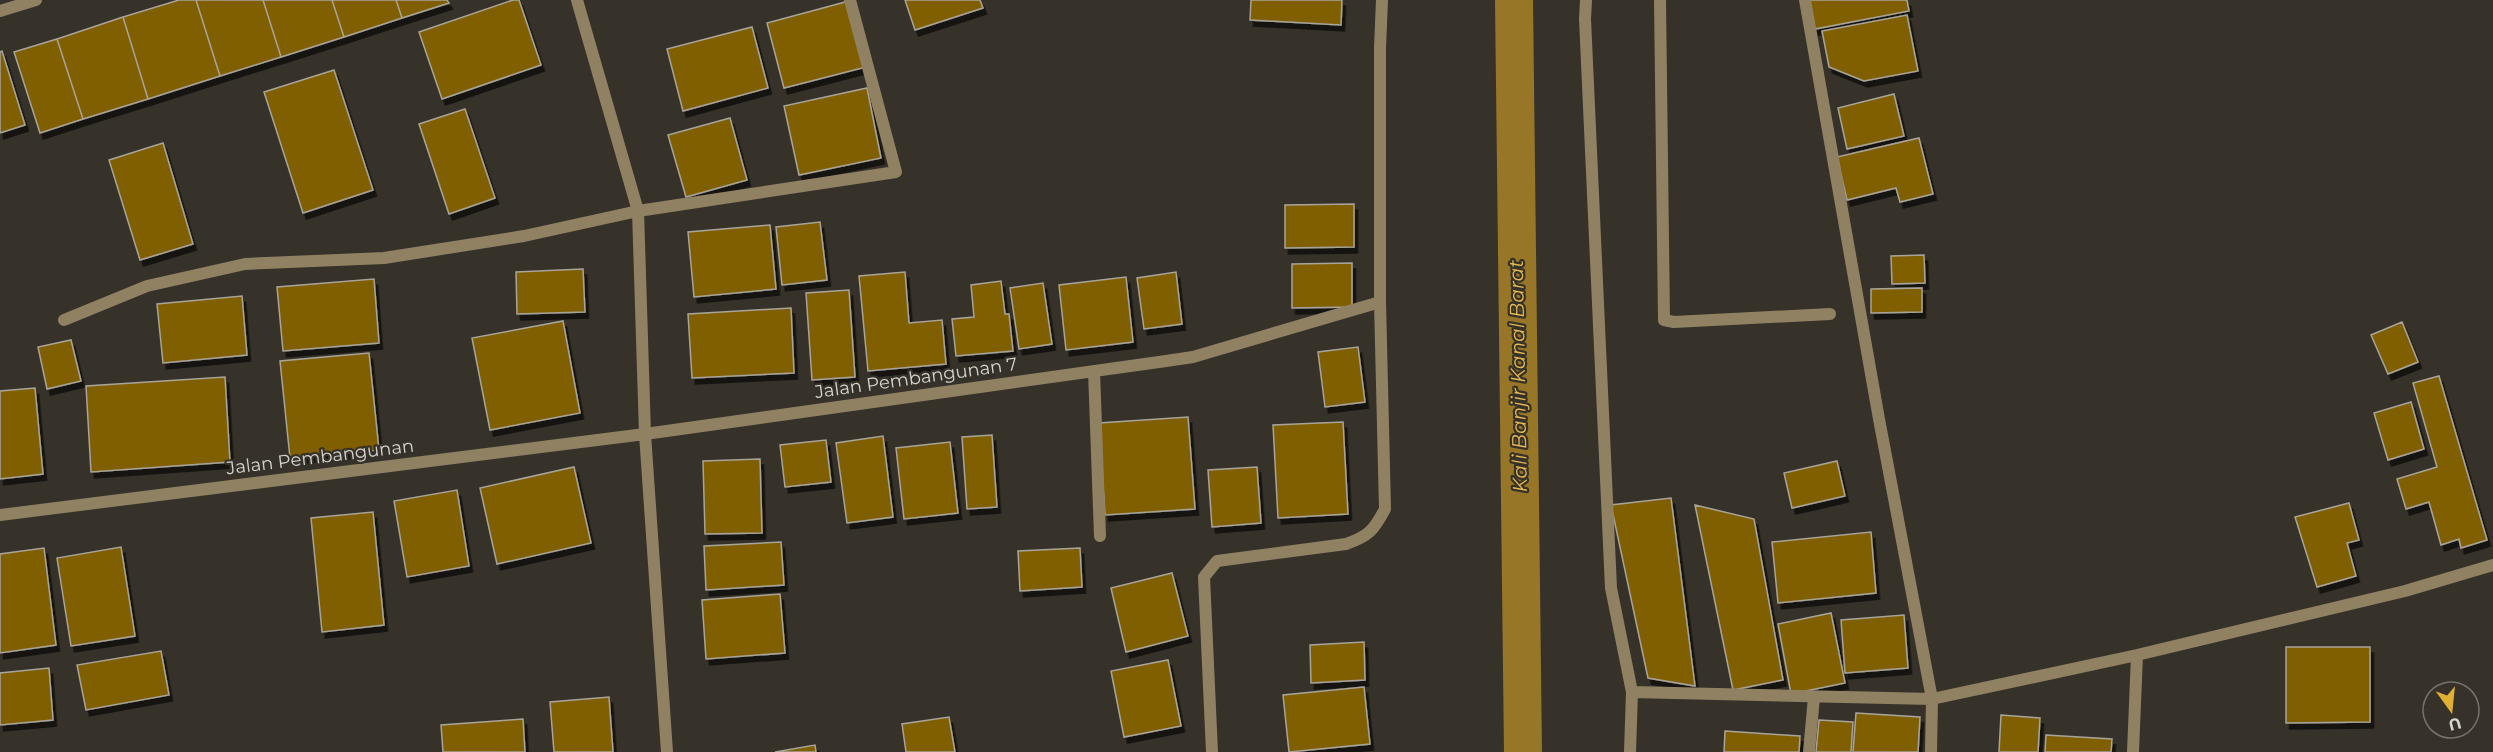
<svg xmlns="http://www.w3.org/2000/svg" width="2493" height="752" viewBox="0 0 2493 752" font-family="Montserrat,sans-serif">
<defs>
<filter id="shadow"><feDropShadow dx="3.5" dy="6" stdDeviation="0" flood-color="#0009"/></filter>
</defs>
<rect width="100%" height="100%" fill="#36322a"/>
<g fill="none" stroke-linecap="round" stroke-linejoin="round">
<path stroke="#977628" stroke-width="38" d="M1514,0l9,752"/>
</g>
<path fill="#7f5f04" stroke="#a9a49a" stroke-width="1.5" filter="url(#shadow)" d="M179,0h17l24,76 -72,23 -25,-82z
M196,0h67l18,57 -61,19z
M263,0h69l12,37 -63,20z
M332,0h64l6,18 -58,19z
M396,0h51l2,3 -47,15z
M513,0h6l22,65 -99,34 -23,-67z
M905,0h75l3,8 -68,22z
M1251,0h91l-1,25 -91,-5z
M1809,0h98l2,11 -94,18z
M849,1l17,66 -82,21 -17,-65z
M1907,15l11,56 -54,10 -35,-14 -7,-36z
M123,17l25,82 -65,20 -26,-80z
M752,27l16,61 -85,23 -16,-62z
M57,39l26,80 -43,14 -26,-81z
M2,51l23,74 -25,8v-81z
M334,70l39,120 -70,23 -39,-121z
M867,88l14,70 -82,17 -15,-69z
M1894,94l10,42 -57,13 -9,-41z
M465,109l30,89 -46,16 -30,-90z
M730,118l17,62 -61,17 -18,-62z
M1919,138l14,56 -33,8 -4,-14 -49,12 -10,-43z
M163,143l30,101 -53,16 -31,-100z
M1354,204v43l-69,1v-43z
M820,222l7,58 -45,5 -6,-58z
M770,225l6,64 -82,8 -6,-65z
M1924,255l1,28 -33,1 -1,-28z
M1352,263v44l-60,1v-44z
M583,269l2,43 -68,2 -1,-42z
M905,272l4,51 33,-3 4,44 -78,7 -9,-95z
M1176,272l6,52 -38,5 -7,-51z
M1126,277l7,65 -67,8 -7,-65z
M374,279l5,64 -96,8 -6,-64z
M1001,281l4,33h4l4,37 -57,5 -4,-37 22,-2 -3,-32z
M1043,283l9,61 -33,5 -9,-61z
M1922,288v24l-51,1v-24z
M849,290l6,87 -43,3 -6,-87z
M242,296l5,59 -84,8 -6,-59z
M791,308l3,65 -102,5 -4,-64z
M563,321l17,92 -90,17 -18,-92z
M2402,322l16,40 -30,12 -17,-39z
M71,340l10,41 -34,8 -9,-42z
M1358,347l7,55 -40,5 -7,-55z
M369,353l10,97 -89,8 -10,-97z
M2439,376l48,164 -26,8 -2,-9 -18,6 -12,-43 -23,7 -9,-30 40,-12 -24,-84z
M225,377l5,85 -139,10 -5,-86z
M35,388l8,86 -43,5v-88z
M2411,402l13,47 -36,11 -14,-47z
M1188,417l7,92 -90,6 -6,-92z
M1343,422l5,92 -70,4 -5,-93z
M992,435l5,72 -30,2 -5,-72z
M883,436l10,81 -46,6 -11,-80z
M826,440l5,42 -46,5 -5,-42z
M950,442l8,71 -54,6 -8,-71z
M760,459l2,74 -57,1 -2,-73z
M1837,461l8,35 -53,12 -8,-35z
M574,467l17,76 -94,21 -17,-76z
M1257,467l4,56 -49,4 -4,-57z
M457,490l12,76 -62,11 -13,-76z
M1671,498l24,188 -47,-8 -37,-173z
M2349,503l10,37 -12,3 9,33 -39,11 -22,-70z
M1695,505l59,14 29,161 -50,10z
M373,512l11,113 -62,7 -11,-114z
M1871,532l5,61 -98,10 -6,-61z
M781,542l3,43 -78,5 -2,-44z
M121,547l14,89 -64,10 -14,-88z
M44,548l12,97 -56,8v-99z
M1080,548l2,39 -62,4 -2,-40z
M1172,573l16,63 -62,16 -15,-64z
M780,594l5,59 -79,6 -4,-59z
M1831,613l14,70 -54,11 -13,-70z
M1904,615l4,53 -63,5 -4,-53z
M1364,642l1,38 -54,3 -1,-38z
M2286,647h84v75l-84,1z
M161,651l8,44 -83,15 -9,-45z
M1168,660l13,66 -57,11 -13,-66z
M49,668l4,52 -53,5v-52z
M1364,687l6,57 -81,8 -6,-57z
M609,697l4,55h-59l-4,-50z
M1856,713l64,4 -2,35h-65z
M2001,715l39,3 -2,34h-39z
M949,717l6,35h-49l-4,-28z
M523,719l2,33h-82l-2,-27z
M1819,720l34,2 -2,30h-35z
M1725,731l75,5 -1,16h-75z
M2046,735l66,4 -1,13h-66z
M815,745l1,7h-41z"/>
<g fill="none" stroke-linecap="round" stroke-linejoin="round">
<path stroke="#908163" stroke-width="12" d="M577,0l61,211 7,223 22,318
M1586,0l-1,19 26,569 21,104 -2,60
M1660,0l4,320 10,2 156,-8
M1805,0l74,419 53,280 -1,53
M0,11l36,-11
M64,320l83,-34 98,-22 139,-6 140,-22 114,-25 258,-39 -46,-172
M1094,371l6,165
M0,515l645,-81 521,-73 27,-4 187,-55v-254l2,-48
M1632,692l300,7 205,-44 268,-64 88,-26
M1212,752l-8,-175 13,-16 129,-17c23,-8 28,-14 39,-35l-5,-207
M1809,752l5,-55
M2133,752l4,-97"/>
</g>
<g text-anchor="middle" stroke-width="4.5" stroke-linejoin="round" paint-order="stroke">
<g font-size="18" fill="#d6d4cf" stroke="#36322a">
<text transform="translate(916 378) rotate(-8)" y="6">Jalan Pembangunan 7</text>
<text transform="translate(320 457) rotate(-7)" y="6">Jalan Pembangunan</text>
</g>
<g font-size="20" font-style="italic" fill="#e7b950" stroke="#36322a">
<text transform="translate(1518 376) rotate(-91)" y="7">Kali Banjir Kanal Barat</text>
</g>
</g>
<g transform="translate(2451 710) rotate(165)"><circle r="28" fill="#36322a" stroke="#76736c" stroke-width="1.5"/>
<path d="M0-4.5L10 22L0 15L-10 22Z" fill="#e1af34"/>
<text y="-9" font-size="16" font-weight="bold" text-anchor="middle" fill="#d6d4cf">U</text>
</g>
</svg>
